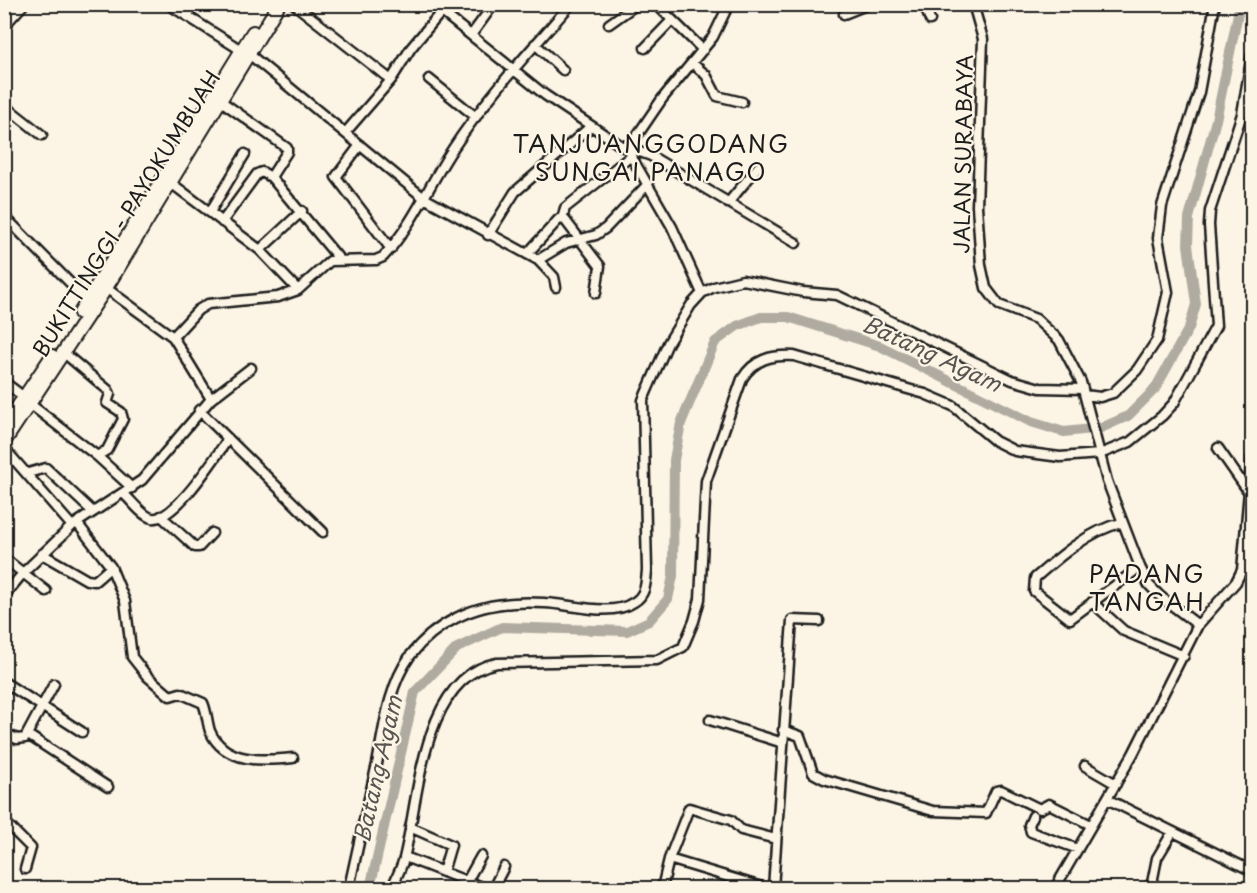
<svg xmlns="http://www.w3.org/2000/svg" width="1257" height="893" viewBox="0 0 1257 893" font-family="'Playpen Sans',sans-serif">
<rect width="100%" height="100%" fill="#fcf5e5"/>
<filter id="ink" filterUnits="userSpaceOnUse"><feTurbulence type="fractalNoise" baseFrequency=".0167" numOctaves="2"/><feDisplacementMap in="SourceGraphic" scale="12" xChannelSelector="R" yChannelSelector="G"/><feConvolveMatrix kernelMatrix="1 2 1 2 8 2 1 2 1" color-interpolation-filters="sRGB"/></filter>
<g filter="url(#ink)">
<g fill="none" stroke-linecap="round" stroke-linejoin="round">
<path stroke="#b0aba1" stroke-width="10" d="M370,888l45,-196 42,-44 45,-21 125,4 22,-10 19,-22 5,-23 1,-116 7,-37 34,-81 22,-16 24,-9h27l92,29 151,76 33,10 37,-4 27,-12 27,-27 34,-61 7,-24 -8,-59 1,-27 27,-98 24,-116"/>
<g stroke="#1c1c1c" stroke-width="13">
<path id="minor" d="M168,4l73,46
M294,4l97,76
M432,4l113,91 78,52 9,-4 30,-44 51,-62 16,-33
M656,4l47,46
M924,4l6,16
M973,4l10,35 -6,167 4,59 5,23 13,17 37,14 23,21 22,42 26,99 33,86 9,18 12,12 37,28
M844,14l25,-10
M187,16l8,-12
M609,24l28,-20
M4,26l20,-22
M472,34l22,-30
M535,44l28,26
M645,48l27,-28
M249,54l175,144 114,62 16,17 2,10
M692,63l14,12 11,21 25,6
M429,79l47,38
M221,101l66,47v4l-16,25 69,83
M4,105l38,30
M345,133l46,-53 20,-32 31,-37
M360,145l-24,32 55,72
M629,148l22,8 145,87
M631,156l41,71 30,66
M171,183l89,67 38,40
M728,203l30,-36
M210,212l35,-58
M4,216l84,85
M562,219l3,-11 66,-52 -1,-4
M222,222l35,-48 5,-2 9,5
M488,235l27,-43 75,-65
M260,250l42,-39
M527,254l32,-35 6,1 35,46 -4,27
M538,260l28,-17 30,-8 10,-7 42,-44
M106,288l67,49 25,-27 10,-6 70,-7 20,-7 32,-29 46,-1 7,-3c29,-31 46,-72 69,-107 34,-52 78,-99 119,-146
M64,353l44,37 2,4 -3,9 14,9 2,7 -16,31 -10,6
M4,382l20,15
M1085,395l15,2 13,-4 24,-23 20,-30 11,-48 -10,-54 4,-32 37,-114 16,-88
M211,399l40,-31
M30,404l67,52 35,32
M199,410l124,122
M4,448l68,78
M1218,448l30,43
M28,473l18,-5 47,44
M124,494c7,6 18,22 28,24 22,4 64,-62 76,-79
M161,516l34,31h4l13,-14
M1121,523c-31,7 -62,34 -86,55l-1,13 36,28 70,-52
M42,554l45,26 8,1 16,-14 -34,-44
M4,558l42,33
M111,567l14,34 7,56 15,19 23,20 10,-3 23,10c4,9 4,19 7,28 14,33 55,30 83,27
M4,596l19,-23 49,-47 70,-46 69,-81 -38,-62
M1092,602l32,29 60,25
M4,682l78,50
M710,720l73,23
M783,730l17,6 13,37 11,6 109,32 53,2 10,-22 5,-1 39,19 9,-5 42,21
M4,733l13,6 8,-1 29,-54
M28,735l80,52
M1085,766l31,18
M1107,799l145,72
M1033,816l-4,9 2,7 47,17
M4,821l27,27 -6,21
M410,827l41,18 -8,27
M405,857l79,31
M669,859l96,29
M467,881l14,-25
M349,888c9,-41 18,-83 28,-124 7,-36 11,-77 33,-108 12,-16 28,-29 46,-38 26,-14 59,-17 89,-15 26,1 66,15 89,-1 12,-7 12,-20 13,-32l-4,-170 25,-57 23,-38 11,-12 12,-6 29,-7 60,12 34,3 175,85 28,8 43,1
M392,888c4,-11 11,-22 13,-34 14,-58 18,-178 92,-191l160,-3 26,-13 11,-26 6,-22 6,-118 36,-102c12,-20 29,-24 52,-23l131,38 28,12 42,35 20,10 45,6 40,-3 30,-12 32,-26 12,-13 42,-77 -7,-101 1,-14 32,-97 10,-60
M493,888l11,-21
M662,888l7,-29 20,-51 42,12 10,10 35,9
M773,888l19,-268 27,1
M1055,888l78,-134 65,-129 38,-43 6,-12 10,-113
M1146,888l6,-5 5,-25 15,-25"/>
</g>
<g stroke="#1c1c1c" stroke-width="16">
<path id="highway" d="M80,313l173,-281
M4,427l48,-71
M4,442l102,-154 173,-284"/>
</g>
<use href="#minor" stroke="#fcf5e5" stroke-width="8"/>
<use href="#highway" stroke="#fcf5e5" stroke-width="12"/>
</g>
</g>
<g text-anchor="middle" stroke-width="4.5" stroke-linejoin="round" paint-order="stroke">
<g font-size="21" fill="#1c1c1c" stroke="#fcf5e5">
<text transform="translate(964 154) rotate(-89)" y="7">JALAN SURABAYA</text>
<text transform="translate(127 214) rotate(-58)" y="7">BUKITTINGGI - PAYOKUMBUAH</text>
</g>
<g font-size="22" font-style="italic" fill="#575551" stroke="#fcf5e5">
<text transform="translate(932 354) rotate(25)" y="8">Batang Agam</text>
<text transform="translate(378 769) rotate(-77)" y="8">Batang Agam</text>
</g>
<g font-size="24" letter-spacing="1.5" fill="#1c1c1c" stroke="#fcf5e5">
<text x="651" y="153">TANJUANGGODANG<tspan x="651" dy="28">SUNGAI PANAGO</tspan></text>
<text x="1147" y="583">PADANG<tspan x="1147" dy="28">TANGAH</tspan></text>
</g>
</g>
<rect width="1257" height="893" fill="none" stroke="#fcf5e5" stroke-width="24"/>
<rect x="12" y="12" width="1233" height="869" fill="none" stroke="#1c1c1c" stroke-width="2" filter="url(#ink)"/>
</svg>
